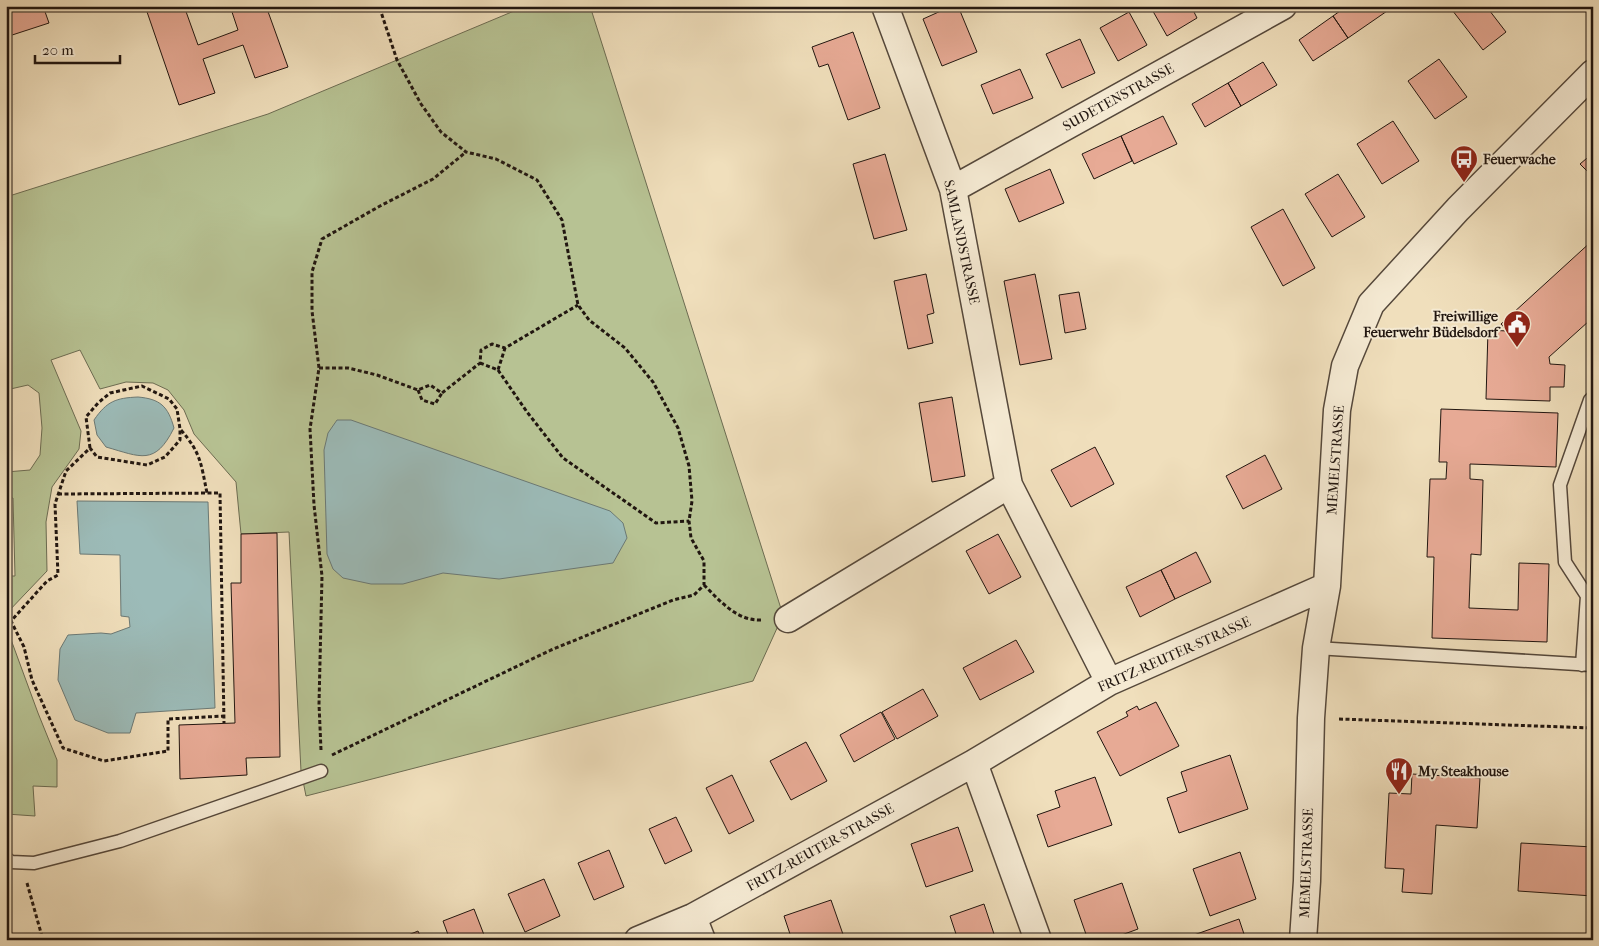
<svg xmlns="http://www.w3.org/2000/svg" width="1599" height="946" viewBox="0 0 1599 946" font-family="'IM FELL French Canon',serif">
<rect width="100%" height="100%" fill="#f0dfbc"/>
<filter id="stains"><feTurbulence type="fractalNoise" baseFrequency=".004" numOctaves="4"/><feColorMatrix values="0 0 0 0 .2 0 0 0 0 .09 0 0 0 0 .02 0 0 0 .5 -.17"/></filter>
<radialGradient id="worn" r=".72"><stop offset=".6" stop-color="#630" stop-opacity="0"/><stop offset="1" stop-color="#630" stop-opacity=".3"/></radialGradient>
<path fill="#b7c293" stroke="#6c6c52" d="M526,6h64l193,609 -30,66 -447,115 -5,-25 -12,-239 -48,2 -5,-52 -42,-48 -10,-24 -16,-20 -15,-7 -27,-1 -26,7 -20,-39 -29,10 30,71 -2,18 -27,38 -6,35 1,49 -41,43v-38h9l-2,-78h-7v-26l24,-2 10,-15 2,-27 -3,-35 -11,-8 -22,5v-193l262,-83z
M6,626l32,87 19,47v27l-24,-1 2,30 -29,-2z"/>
<path fill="#9cbbb8" stroke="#6b7975" d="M138,397c22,2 30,9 36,31 -19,38 -33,29 -68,19l-9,-12 -3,-15c13,-19 22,-22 44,-23z
M337,420h14l259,91 13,12 4,15 -14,25 -114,16 -56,-6 -40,11h-32l-28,-6 -10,-9 -6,-15 -3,-104 4,-17z
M77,501l131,1 7,206 -79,5 -6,20h-22l-33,-13 -17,-40 2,-31 8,-14 33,-2 10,1 19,-7 -1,-10 -8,-1 -1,-61 -40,-1z"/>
<path fill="#e7aa95" stroke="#211610" d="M6,6h37l6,17 -43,14z
M145,6h39l14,39 40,-15 -8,-24h36l22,61 -33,11 -12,-33 -40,14 12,34 -36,12z
M952,6h6l19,46 -35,14 -19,-47z
M1150,6h41l6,12 -30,18z
M1347,6h41l2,3 -42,29 -15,-22z
M1449,6h37l20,26 -23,18z
M1129,12l18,33 -29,16 -18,-33z
M1333,16l15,22 -35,23 -14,-21z
M853,32l27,76 -32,12 -20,-56 -9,3 -7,-20z
M1080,39l15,34 -33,15 -16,-34z
M1439,59l28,38 -32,22 -27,-38z
M1263,62l14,23 -36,21 -13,-23z
M1020,69l13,29 -40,16 -12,-29z
M1228,83l13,23 -36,21 -13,-23z
M1163,116l14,28 -43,20 -13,-28z
M1393,121l26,40 -37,23 -25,-40z
M1121,136l11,25 -38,18 -12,-25z
M1593,153v24l-13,-13z
M885,154l22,76 -33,9 -21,-75z
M1050,169l14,34 -45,19 -14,-33z
M1338,174l27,43 -33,20 -27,-43z
M1283,209l32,59 -32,18 -32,-59z
M1593,240v85l-4,-4 -40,36 1,7 15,1 -1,22h-14v14l-64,-2 2,-69 19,1 -6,-7z
M926,274l8,39 -7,2 6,28 -25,6 -14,-68z
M1035,274l17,85 -32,6 -16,-84z
M1079,292l7,37 -21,4 -6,-38z
M952,397l13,79 -33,6 -13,-79z
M1441,409l117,4 -2,54 -86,-3v15l13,1 -2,75 -10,-1 -2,54 49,2 1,-47 30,1 -2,78 -115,-4 2,-81h-7l3,-78h16l1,-17h-8z
M1095,447l19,37 -43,23 -20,-37z
M1265,455l17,34 -39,20 -17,-33z
M277,533l3,224 -34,1 1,17 -67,4 -1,-54 56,-2 -4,-140h10v-49z
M998,534l23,43 -32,17 -23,-43z
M1196,552l15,30 -36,17 -14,-29z
M1161,570l14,29 -35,18 -14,-30z
M1016,640l18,32 -54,28 -17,-32z
M923,689l15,27 -41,23 -15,-27z
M1156,702l23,44 -59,30 -23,-44 31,-16 -2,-4 11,-6 2,4z
M881,712l14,27 -41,23 -14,-27z
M806,742l21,39 -36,19 -21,-39z
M1230,755l18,54 -69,24 -12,-35 20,-7 -6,-19z
M1412,774l68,4 -3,50 -41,-3 -4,69 -30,-2 2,-23 -19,-1 4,-75 22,1z
M732,775l22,46 -25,13 -23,-46z
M1095,777l17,48 -64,22 -11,-32 23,-8 -5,-16z
M676,817l16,34 -27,13 -16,-35z
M958,827l15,44 -47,16 -15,-43z
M1521,843l72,4v49l-75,-5z
M609,850l15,37 -30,13 -16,-37z
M1240,852l16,47 -46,17 -17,-47z
M544,879l16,37 -35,16 -17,-38z
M1122,883l16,46 -30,11h-20l-14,-40z
M831,900l14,40h-53l-8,-24z
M984,904l12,36h-38l-8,-24z
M474,909l12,31h-36l-7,-19z
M1239,919l7,21h-53l-2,-4z
M418,931l4,9h-26z"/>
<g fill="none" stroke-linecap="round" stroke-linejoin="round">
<g stroke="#55483b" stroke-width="15">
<path id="lane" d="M1316,648l277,17
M1582,665l5,-69 -22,-34 -5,-77 30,-85 3,-3
M6,858l5,4 23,1 86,-22 201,-70"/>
</g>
<g stroke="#55483b" stroke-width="29">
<path id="street" d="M885,6l68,183 56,296 100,197
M953,189l330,-183
M788,619l221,-134
M974,763l64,177
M693,917l9,23
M638,940l55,-23 281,-154 135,-81 218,-96
M1303,940l4,-59 4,-163 5,-70 11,-62 10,-176 8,-44 26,-62 87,-95 135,-136"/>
</g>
<path stroke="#211610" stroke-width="3" stroke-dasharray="4 2.5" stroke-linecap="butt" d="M480,363l18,7 7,-22
M319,368h29l29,7 41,15 12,-5 12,8 38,-30 1,-13 11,-6 13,4 73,-43
M498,370l29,42 36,46 93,65 33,-2
M418,390l4,10 13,4 7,-11
M181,430c20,23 20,34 26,63
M90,448l-4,-31 12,-14 12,-10 32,-7 27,13 8,10 3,20v11l-15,17 -18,8 -50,-8 -7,-9 -24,23 -11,33 3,71 -11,6 -36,40 13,26 8,33 31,68 41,13 64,-10v-32l56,-3
M58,494l162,-1 4,230
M704,585c16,16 33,36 57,35
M1339,719l254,9
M321,750l-2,-46 3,-128 -8,-71 -4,-76 9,-61 -7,-57v-39l10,-33 58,-33 53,-27 33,-27
M332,755l219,-105 122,-50 21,-5 10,-10v-24l-13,-23 -2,-17 3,-20 -3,-35 -11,-38 -25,-46 -28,-34 -36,-28 -11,-15 -16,-85 -25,-40 -41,-21 -30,-7 -25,-20 -20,-28 -24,-44 -18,-54
M27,883l16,57"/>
<use href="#lane" stroke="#f5ead3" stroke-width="12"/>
<use href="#street" stroke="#f5ead3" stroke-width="26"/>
</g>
<defs>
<g id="bus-pin" transform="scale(1.4375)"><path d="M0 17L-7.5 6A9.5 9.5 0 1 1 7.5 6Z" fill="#8f2418" stroke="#f5ead3"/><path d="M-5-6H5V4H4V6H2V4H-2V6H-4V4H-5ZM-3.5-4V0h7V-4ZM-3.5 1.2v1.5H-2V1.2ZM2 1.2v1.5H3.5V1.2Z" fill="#fff"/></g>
<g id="civic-pin" transform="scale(1.4375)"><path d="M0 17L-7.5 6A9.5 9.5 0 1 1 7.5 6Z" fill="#8f2418" stroke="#f5ead3"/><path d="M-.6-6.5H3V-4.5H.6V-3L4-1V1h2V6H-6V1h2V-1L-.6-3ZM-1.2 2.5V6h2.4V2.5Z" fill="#fff"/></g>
<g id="restaurant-pin" transform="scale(1.4375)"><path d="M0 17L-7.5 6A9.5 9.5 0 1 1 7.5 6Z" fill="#8f2418" stroke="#f5ead3"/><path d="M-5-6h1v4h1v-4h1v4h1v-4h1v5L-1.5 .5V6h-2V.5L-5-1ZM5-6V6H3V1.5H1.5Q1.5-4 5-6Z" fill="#fff"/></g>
</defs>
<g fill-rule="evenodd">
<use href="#bus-pin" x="1464" y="159"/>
<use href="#civic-pin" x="1517" y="324"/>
<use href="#restaurant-pin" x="1399" y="771"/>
</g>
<g text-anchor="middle" stroke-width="4" stroke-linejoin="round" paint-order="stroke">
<g font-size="14" fill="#211610" stroke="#f5ead3">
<text transform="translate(1118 97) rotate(-29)" y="5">SUDETENSTRASSE</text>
<text transform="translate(962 242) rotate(78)" y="5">SAMLANDSTRASSE</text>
<text transform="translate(1335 460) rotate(-86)" y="5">MEMELSTRASSE</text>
<text transform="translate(1174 654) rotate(-24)" y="5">FRITZ-REUTER-STRASSE</text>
<text transform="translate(820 847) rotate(-29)" y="5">FRITZ-REUTER-STRASSE</text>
<text transform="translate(1306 863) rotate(-88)" y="5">MEMELSTRASSE</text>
</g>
<g font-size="14" font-weight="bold" fill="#211610" stroke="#f5ead3" text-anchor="start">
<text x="1483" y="164">Feuerwache</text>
<text x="1498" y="321" text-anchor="end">Freiwillige<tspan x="1498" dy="16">Feuerwehr Büdelsdorf</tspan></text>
<text x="1418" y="776">My Steakhouse</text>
</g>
</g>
<rect width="1599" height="946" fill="none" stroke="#f0dfbc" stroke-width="25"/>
<rect x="8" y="8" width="1584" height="931" fill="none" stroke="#211610" stroke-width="2.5"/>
<rect x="12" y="12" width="1574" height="921" fill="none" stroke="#211610"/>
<path d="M35 55v8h85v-8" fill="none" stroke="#211610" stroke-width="2.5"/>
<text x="42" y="55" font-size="15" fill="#211610" stroke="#f5ead3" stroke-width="4" paint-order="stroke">20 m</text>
<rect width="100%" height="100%" filter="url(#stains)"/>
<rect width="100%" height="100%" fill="url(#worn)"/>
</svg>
